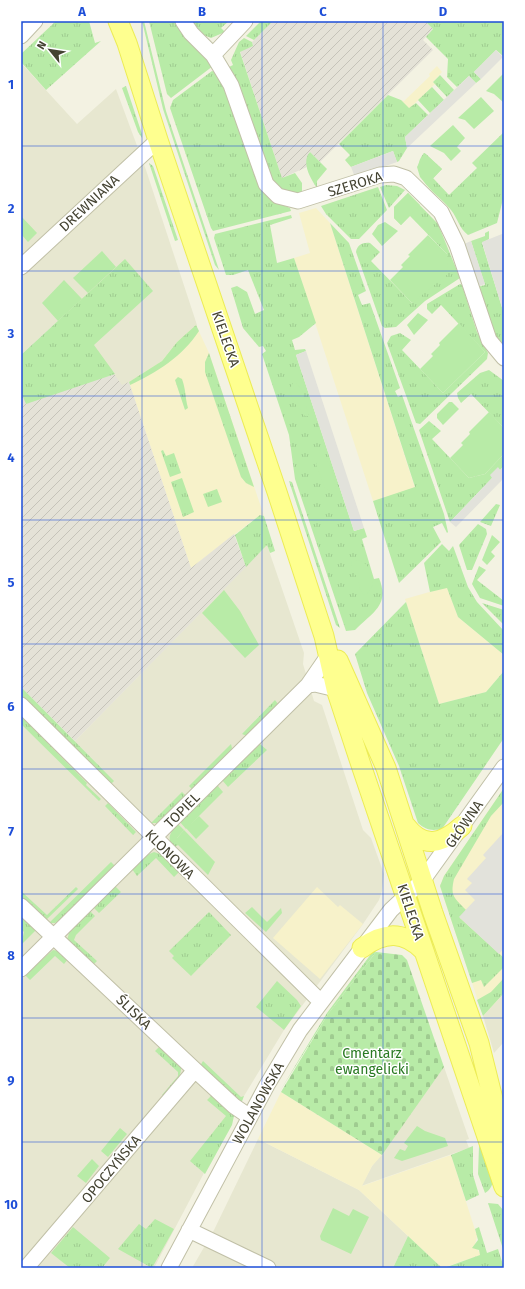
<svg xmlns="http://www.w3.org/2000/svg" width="525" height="1289" viewBox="0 0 525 1289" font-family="'Fira Sans',sans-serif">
<defs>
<pattern id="industrial-furrows" width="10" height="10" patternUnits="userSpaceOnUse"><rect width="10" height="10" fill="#e4e2d7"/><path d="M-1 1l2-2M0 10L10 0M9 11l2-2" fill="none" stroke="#c5c3b9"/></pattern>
<pattern id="grass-tufts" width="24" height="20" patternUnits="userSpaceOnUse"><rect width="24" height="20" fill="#b8eba7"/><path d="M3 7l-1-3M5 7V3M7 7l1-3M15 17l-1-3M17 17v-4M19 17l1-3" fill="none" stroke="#9fcb90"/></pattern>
<pattern id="cemetery-stones" width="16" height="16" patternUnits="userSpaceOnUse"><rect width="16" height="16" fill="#b8eba7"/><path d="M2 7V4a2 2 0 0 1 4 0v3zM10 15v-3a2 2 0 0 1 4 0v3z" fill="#9fcb90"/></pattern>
</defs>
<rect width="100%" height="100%" fill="#f3f2e2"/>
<path fill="#e7e7d0" d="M22,64l55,60 39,-35 30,81 51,155 -20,17 -15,19 -16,12 -24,13 -53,-75 -48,44z
M267,545l37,108 -1,11 11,37 8,4 41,125 8,8 13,36 -2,17 -3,9 -16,24 -79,106 -40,66 -53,65 13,12 -50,95h-133v-581l54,54z
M504,993v49l-10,11 -11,-37z
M444,1067l25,72 -3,1 3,8 -108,38 11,-20z
M258,1139l101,51 49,46 -15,32h-201l22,-38z"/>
<path fill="#f7f2ca" d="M437,66l5,6 -9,10 2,2 -26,25 -8,-9 3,1 26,-25 -1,-2z
M316,208l14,15 85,265 -42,13 -79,-243 16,-5 -11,-40z
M196,325l13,28 55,163 -4,-1 -69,53 -62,-186 33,-21 15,-19z
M447,587l11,30 46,38v16l-18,21 -47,12 -34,-105z
M504,788v205l-21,23 -43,-130 4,-10z
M317,887l21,20 2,-2 23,19 -43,55 -47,-41z
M281,1092l101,63 -10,11 -10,20 89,-31 26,81 -2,9 6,10 -39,13 -83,-78 -101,-51z"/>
<path fill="url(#industrial-furrows)" d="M273,21h152l8,8 -10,11 10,10 -113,112 -10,-10 -3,5v10l-25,11 -42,-127 13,-5 -1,-4z
M69,311l53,74 7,-3 62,186 43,-34 12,33 -171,174 -54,-54v-332z"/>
<path fill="url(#grass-tufts)" d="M56,21h33l6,22 6,-2 -55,49 -25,-28v-8z
M142,21h2l22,90 53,159 -4,-5 -52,-156z
M149,21h27l7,13 30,32 -42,32 -4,-4z
M190,21h39l-8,7 4,4 -14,6 -10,-4z
M261,21h12l-19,19 -8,-4z
M425,21h79v34l-1,1 -7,-6 -22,22 7,7 -5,4 -7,-7 -12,11 -10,-10 1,-18 -22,-22 7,-8z
M244,38l8,4 1,4 -13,6 42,126 13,-5 7,10v9l-5,2 -11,-1 -14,-11 -36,-101 -7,-14 4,-2 -2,-5 8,-18z
M212,71l6,2 10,20 33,95 8,10 6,4 15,6 1,3 -78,20 -2,-3 -41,-120 3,-8z
M440,75l14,15 -7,7 -14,-15z
M126,86l16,48v4l-4,-6 -16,-44z
M432,87l12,13 -14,13 -12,-13z
M388,95l13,5 8,8 7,-5 12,12 -23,22 2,11 -8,13 -2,1 -4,-11 -42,16 -6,-7 5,-5 -11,-11z
M504,132v63l-7,28 -29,12c-9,-7 -10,-16 -17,-25 -12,-16 -46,-34 -27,-57l2,1 16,15 -9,9 16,17 28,-27 -5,-5z
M310,152l17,17 -10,12v7c-7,-10 -16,-26 -7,-36z
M149,163l4,3 25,74 -3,1z
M386,185l11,1 8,4 -16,18 -9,-21z
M378,187l9,23 -28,29h-8l-25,-25 -5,-8z
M408,193l30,31 22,54 -35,23 -29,26 -11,1 -3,-2 -26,-74c1,-7 7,-10 14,-9l10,9 -9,9 41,42 35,-49 -37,-38 -9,9 -7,-7v-11z
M291,215l1,3 -22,7 7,38 17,-5 22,65 -17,14 -7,3 3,10 10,-1 1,2 -10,4 58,176 10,-3 3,9 -5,2 12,40 5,-1c11,27 -6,34 -24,52l-9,1 -51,-152 -6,-44 -27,-81 4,-3 -3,-5 -4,1 -16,-19 -12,-40 6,-2 10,6 8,22 9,-4 -16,-40 -15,5h-7l-12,-37 1,-4z
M330,223l19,20 17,48 -8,4 4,10 8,-2 30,85 -5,3 3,6 4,-2 42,119 4,18 -1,1 -5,-10 -9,4 8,15 -42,41 -26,-82 42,-14z
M489,231v8l-7,4 22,71v37l-8,-10 -19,-54 8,-2 -14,-44 14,-5v-3z
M125,259l28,32 -59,54 21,29 -89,30 -5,-12v-37z
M460,284l2,1 15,47 11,21 -1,6 -67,65 -4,-1 -29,-80 4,-7 9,-3 11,7 -9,10 41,43 42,-41 -44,-47 -9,9 -5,-5v-5z
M196,325l3,6c-16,25 -43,42 -69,54l-1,-3 33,-21 15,-19z
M209,353l45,134 -8,-4 -5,-6 -36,-105v-10z
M489,370l15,11v47l-33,-34 -10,9 -3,-5 -1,-5 23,-20z
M178,377l4,2c4,11 3,18 6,29l-3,2 -10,-30z
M429,421l12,10 -9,8 37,39 16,-4 19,-20v12l-4,4 -2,-2 -5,9 -43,45 -30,-89 -1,-3z
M163,450l3,6 8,-3 7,20 -11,4 -9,-26z
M182,478l12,34 -11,5 -12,-35z
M289,481l3,1 48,146 -4,-3z
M217,489l5,13 -14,5 -5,-13z
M496,504l4,1 -9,21 -11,-4z
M260,515l4,1 11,35 -5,2 -3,-8 -21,22 -11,-32z
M478,524l8,5 1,5 -15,36h-5l-8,-25z
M442,544l7,7 4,-5 15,41 9,15 27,29v24l-46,-38 -11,-29 -17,4 -6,-29z
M479,566l7,4 -9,10 27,21v5l-24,-8 -8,-14z
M406,602l33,102 47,-12 18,-21v67l-62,91c-11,2 -16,1 -24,-6l-19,-57 -32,-73 -12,-39z
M482,603l22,7v15z
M21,687l93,94 -4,4 -89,-89z
M275,700l3,4 -31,32 -5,-2z
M21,716l66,67 -1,2 15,14 -2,2 -78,-77z
M231,744l1,4 -1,3 -39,38 -3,-3z
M260,744l7,6 -39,37 -6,-7z
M217,785l6,7 -37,37 -6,-7z
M504,788v14l-13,14 -37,63c-4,17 0,19 12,31l-6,8 44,40v9l-20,20 -3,-7 -9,3 -32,-97 4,-10z
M182,792l4,4 -29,27h-6z
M108,803l28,29 -3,3 -28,-29z
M178,824l6,6 -7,8 1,7 -4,3c-8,-9 -4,-16 4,-24z
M154,852l6,2 19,18 -5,5 -18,-19 -19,18 -5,-7 15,-14z
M111,862l4,4 -51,51 -9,6h-6z
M115,886l6,6 -22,21 -5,-5z
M76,887l2,2 -33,32 -24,-23 1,-6 25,23z
M90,911l5,5 -19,19 -2,5 23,21 -5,5 -25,-26 3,-10z
M209,912l22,23 -40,41 -19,-18 2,-2 -5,-5z
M21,914l16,15 -16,16 3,-13 -3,-3z
M53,950l6,1 10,7 -5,6 -9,-8 -25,24 -5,-5z
M374,950l2,2 -48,62 -48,77 47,-78z
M504,978v15l-21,23 -6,-16 14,-8z
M277,981l20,19 4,6 -17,24 -28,-23z
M160,1046l21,21c1,12 -11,21 -18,29l-1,-1 16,-19v-4l-23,-21z
M203,1061l38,36 3,-1 -3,8 -41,-38z
M212,1095l22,21 -2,9 -27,49 -15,-13 36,-45 -19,-16z
M482,1145c5,14 20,38 3,48l-7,-19 1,-28z
M473,1146v29l6,20 -13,6 -15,-46z
M488,1203l10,1 6,7v41z
M155,1219l19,10 -22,39 -34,-19 21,-25 7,5z
M73,1227l37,31 -8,10h-32l-19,-15z
M479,1227l8,26 11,-4 6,19h-60l36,-13 -1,-5 -7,-2 6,-8 -3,-11z
M408,1236l34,32h-49z"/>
<path fill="url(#cemetery-stones)" d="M376,952l26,3 5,5 37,107 -62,88 -101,-63 47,-78z"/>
<path fill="#b8eba7" d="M504,73v28l-1,1 -9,-8 -8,-3z
M481,97l13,14 -20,18 -9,-9 -7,-2z
M453,125l12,13 -8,9 4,4 -10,10 -7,-8 -14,-7z
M424,153l18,16 -15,16 -7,-8 -3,-10z
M408,193l12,12 -19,20 -7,-7v-11z
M21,216l16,17 -9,9 -7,-8z
M385,222l13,9 -16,15 -10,-12 6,-9z
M428,235l19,19 1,20 -36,29 -22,-23 13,-13 -2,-2 9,-9 -2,-1z
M102,251l14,16 -28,26 -15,-15z
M64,280l18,19 -24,22 -16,-18z
M418,313l10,7 -14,15 -7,-10z
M459,323l26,29 -42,41 -23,-24 13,-13 -2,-2 9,-9 -1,-2z
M293,383h3l6,7 7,26h-4l-11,-14 -5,-12z
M449,402h3l7,7 -16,16 -6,-7v-4z
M489,412l15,16v26l-19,20 -16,4 -19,-20 13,-13 -2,-2 9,-9 -1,-2z
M323,458c10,5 11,21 13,31l-4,3 -7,-4 -9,-24 3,-4z
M492,535l8,7 -9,10 4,4 -8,9 -5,-5z
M356,560c14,2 15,13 17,25l-6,9 -3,1c-7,-7 -3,-10 -7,-17 -3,-7 -8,-9 -5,-17z
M224,590l16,21 19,34 -14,13 -43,-45z
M199,816l10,10 -13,13 -10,-11z
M184,830l31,32 -7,13 -31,-31v-6z
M252,907l15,15 14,-14 1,5 -16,19 -21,-19z
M417,1126l8,5 20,7 3,8 -46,15 -8,-3 6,-9 5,2 3,-5 -4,-3z
M120,1128l7,6 -19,23 -7,-6z
M92,1159l7,7 -13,17 -9,-7z
M333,1208l16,8 4,-7 16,8 -18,37 -30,-14 -1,-4z"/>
<path fill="#e2e2db" d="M496,50l7,7 -22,22 -7,-7z
M469,76l7,7 -69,65 -2,-11z
M393,151l4,11 -42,15 -4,-10z
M502,234h2v80l-22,-72z
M471,241l14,43 -8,3 -13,-43z
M306,351l58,177 -10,3 -58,-176z
M498,467l2,3 4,-3v11l-48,49 -6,-5 42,-44 -2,-3z
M504,832v116l-5,6 -40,-37 16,-17 -10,-10 7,-7 -5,-4 19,-21 -3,-3z"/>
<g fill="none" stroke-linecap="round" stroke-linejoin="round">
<g stroke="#c1c0a7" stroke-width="17">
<path id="minor" d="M183,21l8,12 22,22 18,30 35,99 12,12 20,5 82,-26 14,-1 12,4 35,34 16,33 32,95 15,18
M21,36l14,-15
M213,55l32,-34
M21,267l137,-127
M308,685l7,-1 21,5
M21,705l300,297
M417,888l87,-121
M21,906l174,164 39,36 16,11
M21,969l287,-284 20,-29
M189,1230l79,38
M26,1268l169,-198
M169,1268l98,-183 33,-55 91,-120 31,-29"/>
</g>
<g stroke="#ecec56" stroke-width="21">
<path id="major" d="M118,21l9,22 31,97 119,352 47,144 12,53 23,70 145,428
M338,660l48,108 47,145 46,130 25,100
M406,826c18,24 37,17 56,0
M362,948c23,-17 42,-17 62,3"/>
</g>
<use href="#minor" stroke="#fff" stroke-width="15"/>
<use href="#major" stroke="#feff8f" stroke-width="19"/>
</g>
<path fill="none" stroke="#1d4ed8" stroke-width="1" stroke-opacity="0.55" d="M142,21v1247M262,21v1247M383,21v1247M21,146h483M21,271h483M21,396h483M21,520h483M21,644h483M21,769h483M21,894h483M21,1018h483M21,1142h483"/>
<g text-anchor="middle" stroke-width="3" stroke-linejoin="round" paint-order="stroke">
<g font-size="14" fill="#444332" stroke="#fff">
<text transform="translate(355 184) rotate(-17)" y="5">SZEROKA</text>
<text transform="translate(89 203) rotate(-43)" y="5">DREWNIANA</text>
<text transform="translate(226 339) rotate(71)" y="5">KIELECKA</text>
<text transform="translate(182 810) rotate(-45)" y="5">TOPIEL</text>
<text transform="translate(464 824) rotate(-55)" y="5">GŁÓWNA</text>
<text transform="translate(170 854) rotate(45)" y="5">KLONOWA</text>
<text transform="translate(411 912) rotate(72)" y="5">KIELECKA</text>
<text transform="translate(134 1012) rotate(44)" y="5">ŚLISKA</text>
<text transform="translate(258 1103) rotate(-61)" y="5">WOLANOWSKA</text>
<text transform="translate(111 1169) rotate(-50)" y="5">OPOCZYŃSKA</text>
</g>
<g font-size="14" fill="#297a22" stroke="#fff">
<text x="372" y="1058">Cmentarz<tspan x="372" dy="16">ewangelicki</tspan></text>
</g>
</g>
<rect width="525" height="1289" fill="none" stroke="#ffffff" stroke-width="44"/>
<g transform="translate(50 50) rotate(300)" stroke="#ffffff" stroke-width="3" paint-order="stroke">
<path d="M0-3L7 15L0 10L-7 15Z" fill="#444332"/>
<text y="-6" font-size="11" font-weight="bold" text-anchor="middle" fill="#444332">N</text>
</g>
<rect x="22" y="22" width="481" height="1245" fill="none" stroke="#1d4ed8" stroke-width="1.5"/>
<g font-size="13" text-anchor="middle" font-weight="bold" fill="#1d4ed8">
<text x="82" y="16">A</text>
<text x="202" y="16">B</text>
<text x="323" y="16">C</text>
<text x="443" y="16">D</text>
<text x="11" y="89">1</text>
<text x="11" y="213">2</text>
<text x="11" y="338">3</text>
<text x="11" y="462">4</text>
<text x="11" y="587">5</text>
<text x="11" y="711">6</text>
<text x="11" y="836">7</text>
<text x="11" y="960">8</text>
<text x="11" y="1085">9</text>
<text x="11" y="1209">10</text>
</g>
</svg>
